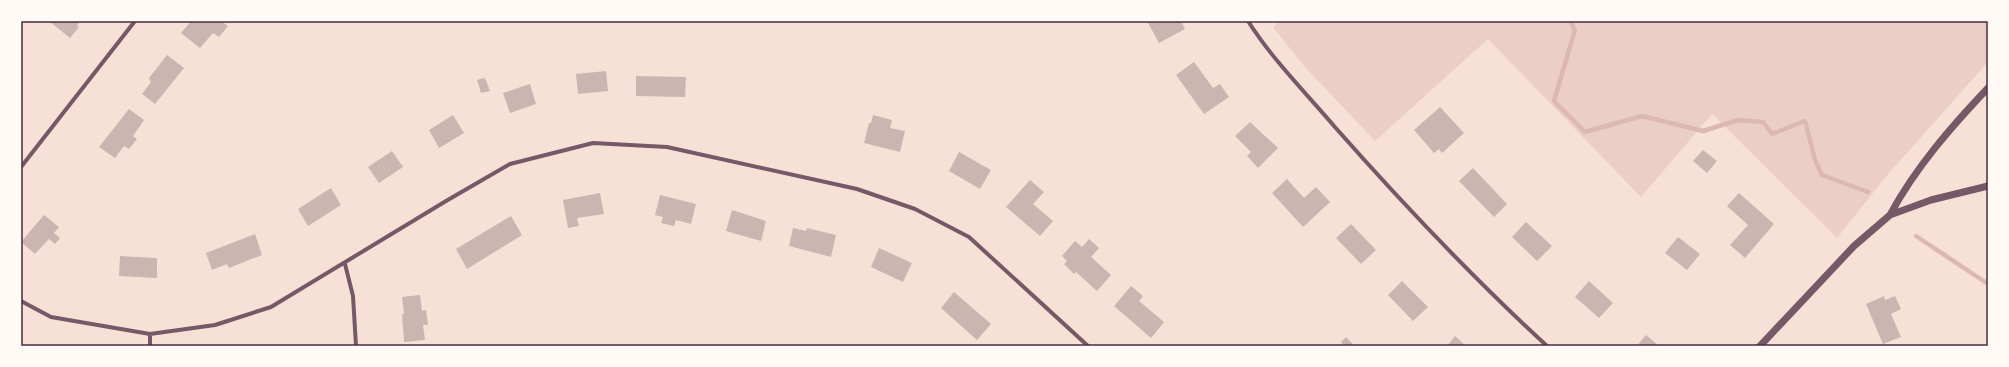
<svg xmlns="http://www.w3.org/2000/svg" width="2009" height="367" viewBox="0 0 2009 367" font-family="Overpass,sans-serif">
<rect width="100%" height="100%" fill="#f7e1d7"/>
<path fill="#ebcfc5" d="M1280,21h708v41l-99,111 -52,65 -125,-124 -71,83 -153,-158 -113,102 -71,-75 -31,-39z"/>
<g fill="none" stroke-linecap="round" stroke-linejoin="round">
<path stroke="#dcb8b0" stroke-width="4.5" d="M1570,21l5,9 -21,71 31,31 57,-16 61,15 35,-11 25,2 9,12 33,-13 10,39 7,15 46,17
M1916,236l72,48"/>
</g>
<path fill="#ccb4b1" d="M49,21h31l-3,5 2,1 -9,11z
M191,21h30l7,5 -9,11 -6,-4 -13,15 -19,-15z
M1147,21h34l4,8 -26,14z
M167,55l17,13 -29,36 -13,-10 9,-12 -2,-4z
M1194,62l19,26 7,-4 9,13 -25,17 -28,-39z
M606,71l2,20 -30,3 -2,-20z
M636,76l50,1 -1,20 -49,-1z
M484,78l2,2 4,11 -9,2 -4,-13z
M530,84l6,20 -26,9 -7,-20z
M1440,107l24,26 -22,20 -3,-4 -5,4 -20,-23z
M129,109l15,11 -11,16 4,3 -8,10 -5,-3 -9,12 -16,-11z
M453,115l11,18 -25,15 -10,-18z
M873,115l19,5 -2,8 15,3 -5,21 -36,-9 5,-20h2z
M1250,122l28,26 -20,20 -11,-12 4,-4 -16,-16z
M1703,150l14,11 -10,12 -14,-12z
M392,151l11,16 -24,16 -11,-16z
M959,152l32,18 -11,19 -31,-18z
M1473,168l34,36 -13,13 -35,-36z
M1287,179l17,19 12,-11 14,15 -27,25 -31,-34z
M1030,180l14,12 -11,12 20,17 -13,15 -34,-29z
M331,188l10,17 -33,21 -10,-17z
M600,193l4,21 -27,4 2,8 -11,2 -5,-28z
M1739,193l35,31 -29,34 -15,-13 18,-20 -21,-19z
M660,195l36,9 -5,20 -15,-4 -2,6 -13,-3 2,-6 -8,-2z
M732,210l34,11 -5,20 -35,-10z
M44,215l15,12 -5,6 6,5 -5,6 -6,-5 -14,15 -14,-12z
M511,216l11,19 -55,34 -11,-20z
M1526,222l26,24 -15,15 -25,-24z
M1351,224l25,26 -15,14 -25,-26z
M793,228l13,3 1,-3 29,7 -5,22 -42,-11z
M255,234l7,21 -33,13 -2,-4 -15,6 -6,-17z
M1678,237l22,17 -13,16 -22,-17z
M1089,239l10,9 -8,9 20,18 -14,16 -21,-19 -2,2 -10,-10 3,-3 -5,-5 13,-15 7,6z
M879,248l33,15 -9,19 -32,-15z
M120,256l37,2v20l-38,-2z
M1402,281l26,26 -15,14 -25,-26z
M1589,281l24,22 -14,15 -24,-21z
M1131,286l12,10 -4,5 25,21 -13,16 -37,-32z
M954,292l37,32 -14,16 -36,-32z
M420,295l2,16 4,-1 2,15h-5l2,15 -21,2 -2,-28h2l-2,-17z
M1884,296l1,4 10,-4 6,13 -10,5 10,23 -18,7 -17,-40z
M1646,335l13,11h-22z
M1455,336l11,10h-19z
M1346,337l9,9h-11l-3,-4z"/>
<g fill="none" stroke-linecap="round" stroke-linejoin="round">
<path stroke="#755966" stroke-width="4" d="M1248,21c24,38 57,71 86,105 68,77 138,151 213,220
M21,167l114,-146
M345,264l8,32 3,50
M21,301l30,16 99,17 65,-9 56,-18 175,-106 64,-37 83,-21 74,4 190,42 58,20 54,28 119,109
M150,346v-12"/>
<path stroke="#755966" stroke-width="7" d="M1890,215c25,-47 62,-89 98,-127
M1760,346l94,-100 36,-31 41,-15 57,-14"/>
</g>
<rect width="2009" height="367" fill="none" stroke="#fffaf5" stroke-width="44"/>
<rect x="22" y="22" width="1965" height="323" fill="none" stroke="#4a2c40" stroke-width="1.5"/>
</svg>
